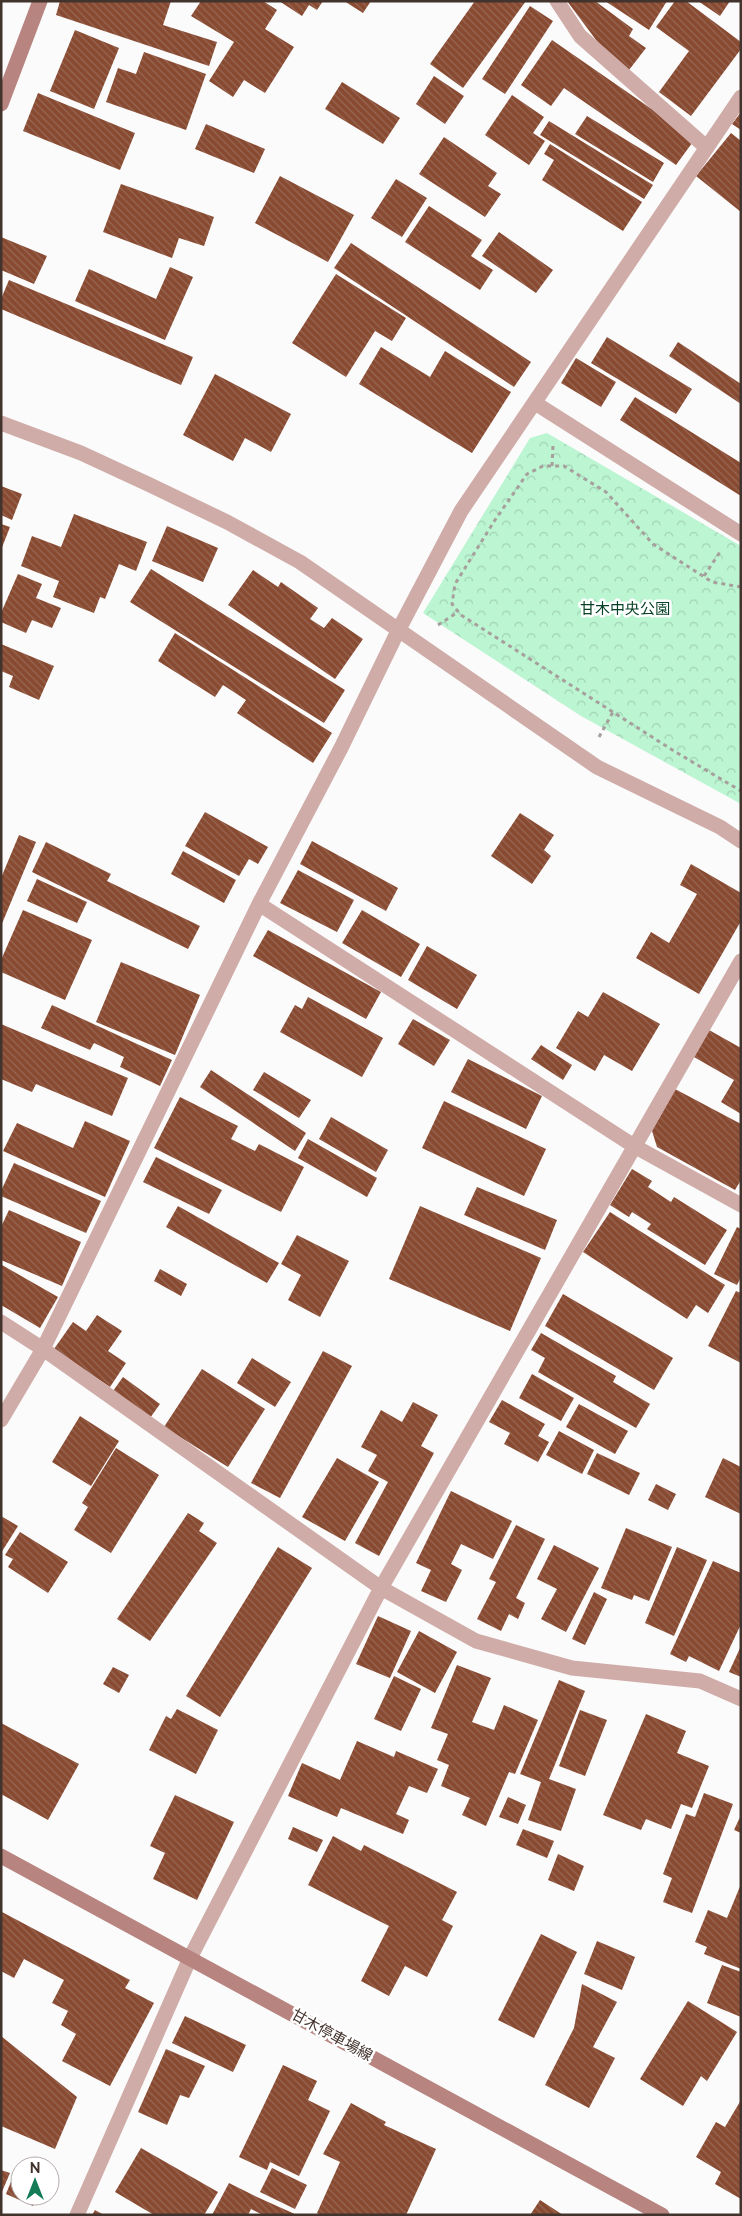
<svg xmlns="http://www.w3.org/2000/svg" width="742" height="2216" viewBox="0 0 742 2216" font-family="Raleway,'Noto Sans JP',sans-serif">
<defs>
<pattern id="forest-crowns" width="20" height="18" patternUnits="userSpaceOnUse" patternTransform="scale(1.25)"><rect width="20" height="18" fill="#bbf5d2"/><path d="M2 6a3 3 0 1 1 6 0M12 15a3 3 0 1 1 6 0" fill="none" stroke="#a2d2b5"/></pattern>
<pattern id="building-back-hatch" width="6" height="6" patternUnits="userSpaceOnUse" patternTransform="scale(1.25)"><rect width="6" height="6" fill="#884a31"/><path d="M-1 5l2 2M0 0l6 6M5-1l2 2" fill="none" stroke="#986855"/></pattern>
</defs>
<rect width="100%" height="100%" fill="#fbfbfb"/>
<path fill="url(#forest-crowns)" d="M547,433l194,113v258l-160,-88 -158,-103 107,-175z"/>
<path fill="url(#building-back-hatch)" d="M60,1h111l-8,24 54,17 -8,24 -153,-51z
M201,1h62l14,9 -12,19 29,18 -29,46 -21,-13 -11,17 -24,-16 25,-39 -43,-26z
M279,1h44l-6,9 -8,-5 -7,11z
M344,1h27l-8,12z
M475,1h51l-63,87 -33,-24z
M567,1h28l38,28 -4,7 17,12 -17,22 -24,-18z
M605,1h62l-18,29z
M675,1h11l55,41v7l-50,67 -32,-24 30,-41 -33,-24z
M698,1h32l-10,15z
M530,6l23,15 -48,73 -23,-15z
M75,30l44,18 -25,61 -44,-18z
M552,40l143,99 -19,26 -112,-77 -13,18 -30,-21z
M144,52l62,22 -20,56 -80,-28 12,-34 18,6z
M434,76l30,20 -19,28 -29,-20z
M342,82l58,36 -17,26 -58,-35z
M38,93l97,40 -15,37 -97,-39z
M512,95l32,22 -11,16 12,8 -16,24 -44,-30z
M741,112v18l-9,-6z
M587,116l77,47 -11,19 -78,-48z
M549,121l104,64 -9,14 -104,-64z
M206,124l59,25 -11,24 -59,-24z
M731,133l10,8v71l-45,-36z
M444,137l53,36 -9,13 13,8 -16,23 -66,-43z
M550,144l92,58 -19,29 -81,-51 12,-20 -10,-6z
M280,176l74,39 -26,47 -73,-39z
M396,179l31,19 -25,39 -31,-19z
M121,184l93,33 -10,29 -25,-8 -7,20 -69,-26z
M429,206l53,34 -11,16 22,14 -13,20 -75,-48z
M499,232l54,38 -17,23 -54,-37z
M1,237l46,19 -13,28 -33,-14z
M351,243l180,119 -17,25 -180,-119z
M170,267l23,10 -28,63 -90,-39 14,-32 67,30z
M336,274l70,44 -14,23 -17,-10 -29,46 -54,-34z
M9,280l184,77 -12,28 -180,-76v-10z
M607,337l85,52 -16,25 -85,-51z
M678,342l63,42v20l-72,-48z
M381,347l49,30 15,-26 66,41 -39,61 -113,-69z
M576,358l40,24 -15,25 -40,-24z
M215,374l76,40 -20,38 -26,-14 -12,23 -50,-26z
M635,397l106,66v33l-121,-76z
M1,486l21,8 -10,26 -11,-5z
M74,514l73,28 -11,29 -17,-7 -14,35 -5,-2 -6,16 -41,-16 6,-16 -38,-15 11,-30 29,11z
M1,524l9,3 -9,23z
M167,526l51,22 -15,34 -51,-21z
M151,569l194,121 -21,33 -194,-121z
M253,570l25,17 3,-5 37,26 -8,11 14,9 8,-10 31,21 -28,40 -107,-74z
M18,574l24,10 -6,14 25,10 -9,20 -20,-8 -6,13 -25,-11v-9z
M175,633l157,100 -19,30 -76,-50 9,-13 -23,-15 -8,12 -57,-36z
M1,644l53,22 -15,34 -30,-13 4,-11 -12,-5z
M205,812l63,35 -10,17 -9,-5 -10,17 -54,-30z
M520,813l34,22 -10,15 7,6 -19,28 -41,-28z
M19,835l17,7 -35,84v-48z
M312,841l86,47 -12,23 -86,-47z
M46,842l65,32 -4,7 93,45 -12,23 -156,-77z
M183,851l53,29 -12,23 -53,-29z
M691,864l50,29v28l-42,73 -63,-36 15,-26 18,11 28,-49 -17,-9z
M298,870l56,30 -17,32 -57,-29z
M37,879l50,23 -10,21 -50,-22z
M23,910l69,30 -27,60 -64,-28v-12z
M362,910l58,34 -19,33 -59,-34z
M268,930l113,62 -15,27 -113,-63z
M427,946l50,29 -20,34 -49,-29z
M121,962l79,33 -25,60 -79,-33z
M603,992l57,32 -28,47 -28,-16 -9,16 -39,-23 22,-37 10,6z
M308,997l75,41 -21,39 -82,-45 15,-27 7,4z
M52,1005l120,55 -12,26 -40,-19 4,-10 -30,-14 -4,7 -49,-22z
M413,1019l37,21 -16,26 -36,-22z
M1,1024l127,54 -16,38 -76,-32 -4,8 -31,-13z
M709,1030l32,18v66l-20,-12 13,-22 -40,-23z
M541,1045l31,20 -9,15 -32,-21z
M468,1059l74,37 -16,33 -75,-37z
M211,1070l95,63 -11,18 -95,-64z
M264,1072l47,28 -12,18 -46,-28z
M675,1089l66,35v56l-6,10 -78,-43 -5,-16z
M180,1097l58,29 -7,13 24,12 4,-7 45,23 -23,45 -127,-64z
M444,1101l102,48 -22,47 -102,-48z
M331,1117l57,33 -12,22 -57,-33z
M85,1121l45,20 -25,56 -102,-46 14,-28 56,25z
M308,1139l69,39 -10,19 -69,-39z
M156,1157l66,33 -13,24 -66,-32z
M14,1163l87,38 -15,32 -85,-37v-5z
M632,1169l20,12 -4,6 23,15 3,-5 53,33 -22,35 -58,-36 4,-5 -19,-12 -3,5 -19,-12z
M477,1187l80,33 -12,30 -81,-35z
M178,1206l101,57 -12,20 -101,-56z
M420,1206l121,52 -31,73 -121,-52z
M9,1210l72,32 -19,44 -61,-26v-33z
M610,1212l115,73 -17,28 -12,-8 -9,14 -104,-67z
M737,1227l4,2v48l-4,8 -23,-11z
M297,1235l52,26 -29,56 -32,-17 13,-25 -20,-11z
M2,1265l56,32 -18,31 -39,-23z
M160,1269l27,15 -6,12 -27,-15z
M736,1291l5,2v70l-33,-17z
M563,1294l110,64 -19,32 -109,-64z
M97,1315l25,16 -14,20 18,12 -16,24 -56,-38 19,-27 13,9z
M541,1333l75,43 -3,6 37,22 -14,24 -98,-56 7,-14 -14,-8z
M323,1351l29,15 -72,132 -29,-15z
M252,1358l39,24 -16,25 -38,-24z
M202,1369l63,40 -37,58 -64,-40z
M532,1374l42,24 -13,23 -42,-23z
M123,1377l37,27 -10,14 -37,-27z
M502,1400l43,24 -7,12 11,6 -11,20 -34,-18 6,-11 -21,-11z
M413,1402l25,13 -17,31 13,7 -55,103 -24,-13 33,-61 -20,-11 9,-16 -16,-8 20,-37 21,12z
M579,1404l49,27 -13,23 -49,-27z
M80,1416l39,25 -28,45 -39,-24z
M559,1431l35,19 -12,24 -36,-19z
M116,1448l43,27 -48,78 -37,-23 14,-23 -6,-4z
M597,1453l43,20 -11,22 -42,-21z
M337,1458l42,24 -34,59 -43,-24z
M723,1458l18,9v47l-36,-17z
M656,1484l20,10 -8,16 -20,-10z
M451,1491l61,30 -19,38 -32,-15 -10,20 11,6 -16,32 -25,-11 10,-21 -15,-7z
M188,1513l16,10 -5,8 18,12 -67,98 -33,-22z
M1,1516l17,10 -17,27z
M516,1525l29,14 -29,59 9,5 -7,16 -9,-5 -8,17 -24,-12 19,-37 -7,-3z
M626,1528l46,19 -23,54 -15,-6 -2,5 -31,-12z
M20,1532l48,30 -20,31 -40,-26 5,-8 -8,-4z
M554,1545l45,23 -33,64 -25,-13 16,-30 -20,-10z
M278,1547l34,21 -92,149 -34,-21z
M677,1547l30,13 -33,76 -29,-13z
M713,1561l28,12v51l-22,47 -30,-15 -3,6 -16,-8z
M594,1592l13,7 -22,46 -13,-6z
M378,1616l33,15 -21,47 -34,-14z
M419,1631l38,21 -22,41 -38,-21z
M741,1646v31l-12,-5z
M457,1665l34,13 -19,44 22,8 10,-25 34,15 -23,54 -6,-2 -23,54 -24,-11 8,-17 -29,-12 8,-21 -12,-5 11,-26 -17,-6z
M113,1667l16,8 -10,18 -16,-9z
M394,1676l27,13 -20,42 -27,-12z
M559,1680l26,11 -36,88 27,10 -15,42 -33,-11 13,-38 -21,-8z
M177,1709l41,21 -22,44 -47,-24 17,-34 5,3z
M580,1710l27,10 -22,56 -26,-10z
M646,1714l40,17 -9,22 32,13 -17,42 -11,-4 -10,25 -25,-10 -5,11 -38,-15z
M1,1723l78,41 -31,56 -47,-26z
M357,1741l37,16 2,-6 42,18 -11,24 -18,-7 -13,28 13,6 -6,14 -62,-26 -4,9 -49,-21 14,-33 38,17z
M704,1793l29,11 -41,109 -29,-11 9,-24 -9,-4 23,-60 9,3z
M175,1795l59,27 -37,78 -44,-21 12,-26 -15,-7z
M508,1797l18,8 -8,19 -19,-7z
M741,1815v18l-7,-3z
M293,1827l30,13 -6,12 -29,-13z
M523,1829l31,12 -7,17 -31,-13z
M333,1836l28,15 3,-6 93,47 -15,28 11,6 -26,51 -22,-11 -16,30 -28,-15 28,-55 -81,-41z
M558,1854l26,12 -10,25 -26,-11z
M741,1884v85l-37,-15 3,-7 -12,-5 13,-32 19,8z
M2,1912l128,68 -5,8 29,15 -44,83 -48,-25 14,-27 -15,-9 7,-14 -16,-8 12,-23 -40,-21 -10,19 -13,-7z
M541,1934l36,18 -43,86 -36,-18z
M597,1941l38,16 -13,33 -38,-16z
M722,1965l19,7v45l-34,-14z
M582,1984l35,18 -24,45 22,11 -26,50 -44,-23 29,-57z
M688,2001l49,31 -30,49 -6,-5 -18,30 -43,-27z
M185,2016l61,29 -13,27 -61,-29z
M1,2036l76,61 -22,52 -54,-23z
M166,2049l39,17 -16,32 -9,-3 -13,30 -29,-13z
M283,2065l34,16 -9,19 22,11 -31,65 -29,-14 -3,8 -28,-13z
M741,2100v99l-26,-15 6,-12 -25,-15 20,-35 9,5z
M351,2103l35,19 -2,3 52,24 -30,66h-85l-4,-2 23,-51 -17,-8z
M141,2148l77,44 -14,23h-50l-39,-23z
M272,2168l35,17 -12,24 -35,-17z
M1,2170l9,3 -9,21z
M12,2179l8,3v14h17l-4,10 -27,-12z
M229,2183l28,14 40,18h-34l-12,-6 -3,6h-36z
M540,2200l23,15h-33z
M95,2210l9,5h-12z"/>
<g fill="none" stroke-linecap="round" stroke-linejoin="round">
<path stroke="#a69f9c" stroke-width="3" stroke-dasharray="4 4" stroke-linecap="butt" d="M552,466l1,-20
M704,576l16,-24
M741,587l-29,-5 -59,-38 -47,-52 -42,-26h-21l-16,8 -32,46 -40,64 -3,20 9,11 213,136 67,40
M438,625l20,-13
M599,737l14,-25"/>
<path stroke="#cfaca8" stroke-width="15" d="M557,1l23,35 126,111
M535,403l206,131
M1,423l80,30 69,32 77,37 73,40 297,205 123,60 21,14
M259,904l375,242 107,59
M1,1322l42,27 338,239 95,53 96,27 128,13 41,18
M1,1420l42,-71 216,-445 82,-156 57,-117 63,-120 280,-414
M77,2215l113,-257 191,-370 360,-627"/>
<path stroke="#b78480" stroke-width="15" d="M1,104l39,-103
M1,1856l661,359"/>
</g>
<g text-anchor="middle" stroke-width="5" stroke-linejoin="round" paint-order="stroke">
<g font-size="15" fill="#064026" stroke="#fff">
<text x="625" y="614">甘木中央公園</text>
</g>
<g font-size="15" fill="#43332d" stroke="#fff">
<text transform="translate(332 2035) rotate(29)" y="5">甘木停車場線</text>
</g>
</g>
<rect width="742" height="2216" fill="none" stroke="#43332d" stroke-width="5"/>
<g transform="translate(35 2181)"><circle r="24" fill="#ffffff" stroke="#b4adab"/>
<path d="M0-4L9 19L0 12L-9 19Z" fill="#137c57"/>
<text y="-8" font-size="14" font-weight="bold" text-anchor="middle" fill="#43332d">N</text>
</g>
</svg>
